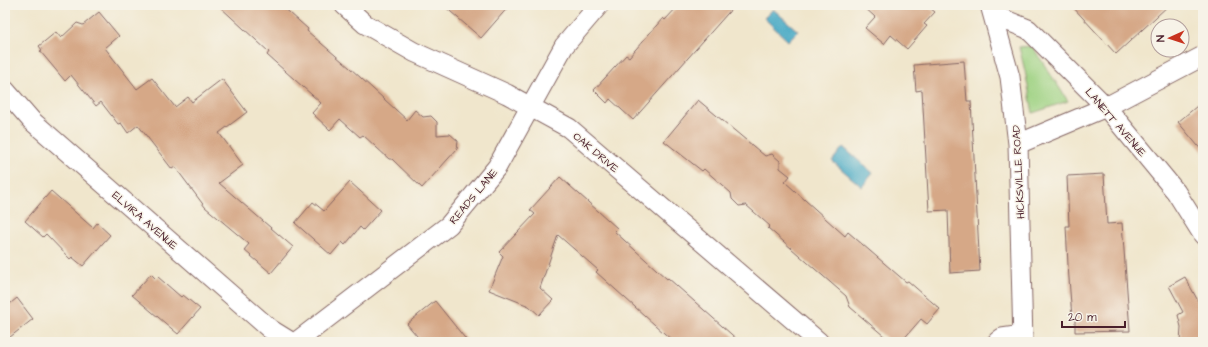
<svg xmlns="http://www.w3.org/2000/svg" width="1208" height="347" viewBox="0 0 1208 347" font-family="'Architects Daughter',sans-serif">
<rect width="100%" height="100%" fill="#f7f3e8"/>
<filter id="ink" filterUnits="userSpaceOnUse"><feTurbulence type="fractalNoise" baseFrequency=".025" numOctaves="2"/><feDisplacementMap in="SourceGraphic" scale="8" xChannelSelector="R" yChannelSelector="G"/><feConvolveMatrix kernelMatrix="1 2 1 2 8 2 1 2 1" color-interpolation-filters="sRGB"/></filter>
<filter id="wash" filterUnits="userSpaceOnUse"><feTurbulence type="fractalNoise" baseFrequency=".012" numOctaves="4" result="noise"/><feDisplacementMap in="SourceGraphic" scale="16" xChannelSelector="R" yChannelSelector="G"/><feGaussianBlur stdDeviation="0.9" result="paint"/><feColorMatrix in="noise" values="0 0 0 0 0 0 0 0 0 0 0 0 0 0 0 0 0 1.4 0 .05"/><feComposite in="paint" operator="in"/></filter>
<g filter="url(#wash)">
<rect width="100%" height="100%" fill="#f0e6cc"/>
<path fill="#9ed282" stroke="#747856" d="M1032,46l36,55 -35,12 -8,-42 -6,-24z"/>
<path fill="#45a8c4" stroke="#486478" d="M773,9l25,22 -10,10 -24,-23z
M843,147l30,26 -11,14 -30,-26z"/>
<g id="blocks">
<path fill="#d6a887" d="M218,5h63l27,24 -1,2 43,37 57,52 8,-10 8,7 8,-1 6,6v13l13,-1 8,7 -1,8 -35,39 -30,-29h-3l-26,-24 -3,2 -20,-18 -10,11 -18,-17 9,-10 -54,-48 2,-3z
M443,5h67l-29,33z
M679,5h56l-102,115 -23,-21 -3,4 -13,-13 32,-35 3,2 34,-39 2,2z
M862,5h64l9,7 -11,12 3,2 -20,23 -16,-14 -7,9 -19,-16 10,-11z
M1071,5h98l-53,49z
M99,12l20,24 -14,12 32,41 15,-11 23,29 13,-10 4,5 30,-23 25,33 -28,21 24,32 -24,18 74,64 -22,26 -27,-23 5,-6 -44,-37 -30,-40 -3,2 -34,-44 -10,8 -7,-10 -3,1 -17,-22 -5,4 -25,-31 -6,6 -25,-30 2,-1 -3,-4 17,-14 5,6 16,-15 6,2z
M964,61l3,40h4l9,170 -30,2 -2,-63 -19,1 -7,-121 -6,1 -2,-26z
M698,100l67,56 7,-2 8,7v7l10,8 -5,6 60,54 3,-4 58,50 2,-1 32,28 -13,15 -6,-5 -20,23h-10l-41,-35 -4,-11 -78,-68 2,-2 -24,-21 -7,1 -7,-7 -1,-6 -27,-24 -2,2 -38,-30z
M1203,101v51l-25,-30z
M1104,174l3,50 15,-1 8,108 -55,1v-14h-3l-4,-53 -2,-39h3l-2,-50z
M560,177l57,51 -3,3 53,48 1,-1 72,64h-66l-78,-70 2,-2 -40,-35 -18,53 13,12 -14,15 -10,-9 -40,-16 14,-34 -4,-4 36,-38 -5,-4z
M350,182l31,28 -18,20 -3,-3 -15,18 -3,-3 -11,13 -36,-32 18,-21 11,9z
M51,191l42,37 4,-5 13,12 -27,31 -11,-9 -2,2 -24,-25 -3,3 -18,-16z
M151,274l5,5 2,-2 23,20 2,-2 17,14 -22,25 -46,-39z
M1185,277l18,33v32h-23l1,-15 -3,-12 5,-3 -14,-26z
M17,298l16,21 -28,22v-33z
M435,301l33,41h-46l-15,-18z"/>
</g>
</g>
<g filter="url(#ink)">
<use href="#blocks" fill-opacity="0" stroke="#846563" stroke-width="1"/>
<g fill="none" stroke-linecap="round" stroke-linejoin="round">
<g stroke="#846563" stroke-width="21">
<path id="minor" d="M344,5l21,19 49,28 93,42 62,34 250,214
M990,5l20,72 8,67 5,198
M993,15l35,14 78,78 70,85 27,43
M5,90l27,31 238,208 21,13
M1018,144l88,-37 97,-51
M296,342l153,-117 48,-58 67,-121 35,-41
M997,342l5,-4 21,-3"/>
</g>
<use href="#minor" stroke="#fff" stroke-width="19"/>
</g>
</g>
<g text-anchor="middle" stroke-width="3" stroke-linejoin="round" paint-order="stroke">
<g font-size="11" fill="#4a1f2b" stroke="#f7f3e8">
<text transform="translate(1116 122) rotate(49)" y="4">LANETT AVENUE</text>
<text transform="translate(596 152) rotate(40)" y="4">OAK DRIVE</text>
<text transform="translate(1018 172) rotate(-93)" y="4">HICKSVILLE ROAD</text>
<text transform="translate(473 196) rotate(-50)" y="4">READS LANE</text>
<text transform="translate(145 220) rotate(41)" y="4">ELVIRA AVENUE</text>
</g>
</g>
<rect width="1208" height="347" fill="none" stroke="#f7f3e8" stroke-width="20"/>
<g transform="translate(1170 38) rotate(267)"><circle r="19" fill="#f7f3e8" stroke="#b29e9c"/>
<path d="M0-3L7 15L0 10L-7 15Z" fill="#c8321e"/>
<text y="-6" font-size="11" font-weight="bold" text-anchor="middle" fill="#4a1f2b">N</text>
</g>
<path d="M1062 321v6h63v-6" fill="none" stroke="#4a1f2b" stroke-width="2"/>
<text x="1068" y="321" font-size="12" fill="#4a1f2b" stroke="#f7f3e8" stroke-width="3" paint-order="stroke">20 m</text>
</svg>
